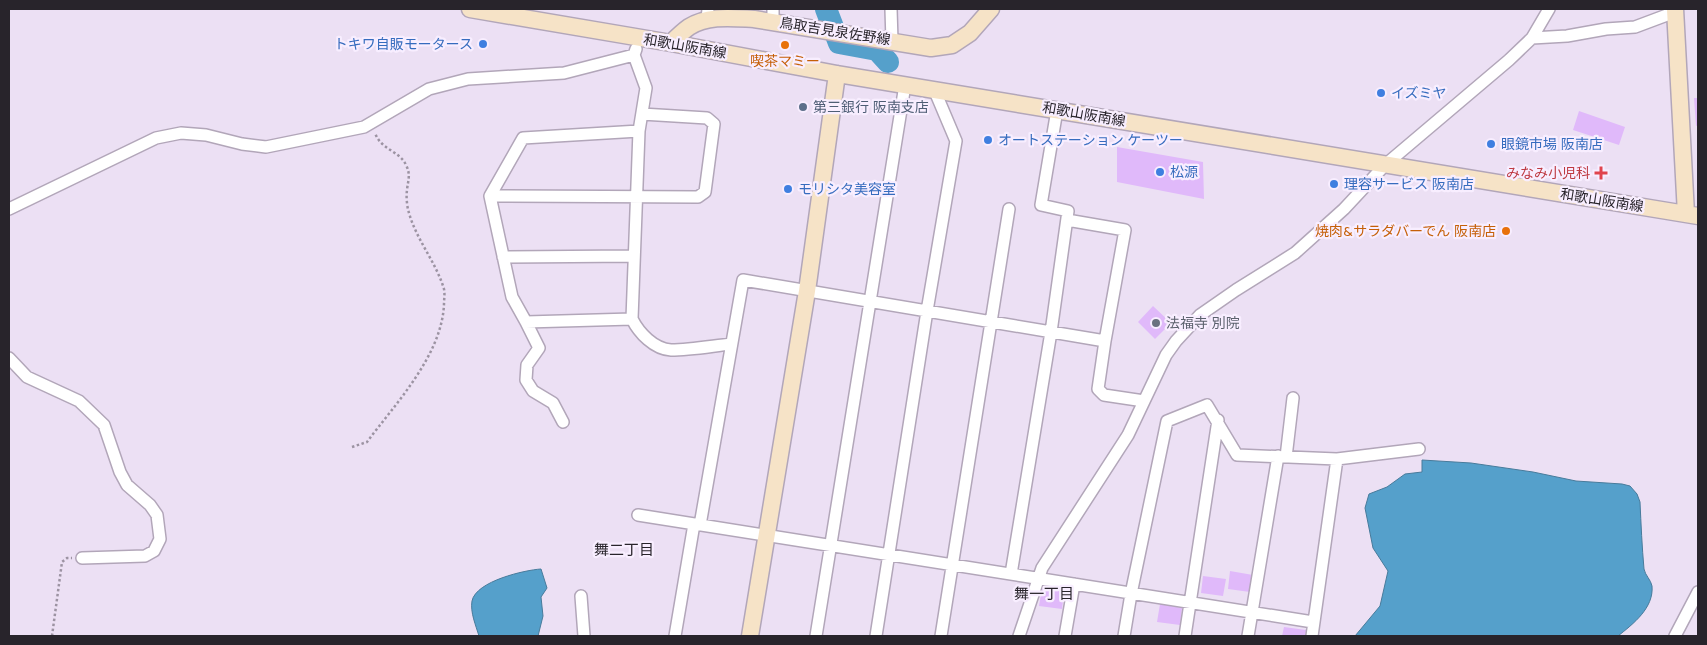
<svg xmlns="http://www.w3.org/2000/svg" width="1707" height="645" viewBox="0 0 1707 645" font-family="'Varela Round','Noto Sans JP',sans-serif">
<rect width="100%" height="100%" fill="#ece0f4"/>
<path fill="#55a0cb" stroke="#487b9b" d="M1422,460l49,3 62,9 43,9 46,3 8,2 7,8 3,8c1,22 2,45 4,67 1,6 7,11 8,17 2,22 -19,38 -34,50h-263l25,-30 8,-35 -15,-23 -8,-40 4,-14 18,-7 18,-13 17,-2z
M541,569l6,19 -6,9 2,19 -5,20h-59c-3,-10 -9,-24 -7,-35 4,-20 53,-31 69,-32z"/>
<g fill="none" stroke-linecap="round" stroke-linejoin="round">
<path stroke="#55a0cb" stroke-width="22" d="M826,9l13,34 38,7 11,12"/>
</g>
<path fill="#e0b9fa" d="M1694,98h4v27l-2,1z
M1579,111l46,16 -6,18 -46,-15z
M1117,147l86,15 1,37 -87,-17z
M1153,306l18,17 -16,16 -17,-17z
M1230,571l23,4 -3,17 -22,-3z
M1203,576l23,3 -3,17 -22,-3z
M1042,588l22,4 -2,17 -23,-3z
M1160,604l22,4 -2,17 -23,-3z
M1284,627l22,3 -1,6h-23z"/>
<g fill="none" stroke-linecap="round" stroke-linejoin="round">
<g stroke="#b2a6b9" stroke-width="14">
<path id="street" d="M773,9v13
M891,9l1,32
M707,19l1,-10
M1532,38l35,-2 39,-7 29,-2 40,-15
M636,49l-2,6 12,33 -7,43 -7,188c7,14 22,30 39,31 20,0 41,-4 60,-6
M490,196l208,1 7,-5 9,-68 -7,-6 -65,-4
M9,209l147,-71 25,-5 25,2 36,9 24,3 98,-20 65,-38 39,-10 96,-6 70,-18
M1067,220l58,10 -20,111
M503,257l131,-1
M632,319l-106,3 -14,-25 -22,-101 33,-58 116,-7
M526,322l13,26 -12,17 -1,15 7,11 20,12 10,19
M9,358l18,19 52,24 25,24 16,47 7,13 23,20 7,10 3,24 -6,12 -9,5 -63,2
M1286,457l7,-59
M638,515l675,107
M700,525l43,-245 362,61 -7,48 6,6 40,6
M1011,574l40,-242 17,-121 -27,-6 16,-95
M581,596l3,40
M675,636l19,-112
M816,636l89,-551
M876,636l51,-325 29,-170 -22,-52
M941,636l68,-427
M1019,636l23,-68 86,-133 38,-80 10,-14 24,-26 36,-25 59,-37 49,-44 41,-44 124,-105 23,-22 17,-29
M1065,636l9,-52
M1124,636l7,-42 36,-173 40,-16 30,50 100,4 82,-10
M1185,636l33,-216
M1248,636l30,-180
M1312,636l25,-177
M1675,636l23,-44"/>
</g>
<g stroke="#b2a6b9" stroke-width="19">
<path id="secondary" d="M470,9l201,34 166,31 861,142
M1675,9l11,205
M671,43c5,-5 11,-11 18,-16 19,-12 43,-9 65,-8l177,29 21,-3 18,-12 21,-24
M750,636l57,-345 30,-217"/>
</g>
<path stroke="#9c93a2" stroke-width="2.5" stroke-dasharray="2.5 2.5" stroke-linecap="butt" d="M352,447l15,-5c29,-39 75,-87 77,-138 0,-5 1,-10 0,-15 -8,-27 -27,-48 -35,-76 -2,-6 -3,-16 -2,-23 1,-10 4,-15 -1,-25 -6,-14 -25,-15 -31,-32
M52,636l10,-74 5,-4h5"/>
<use href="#street" stroke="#fff" stroke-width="11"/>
<use href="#secondary" stroke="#f6e3c7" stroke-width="16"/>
</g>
<g fill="#3f7fe0" stroke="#f8eeff" stroke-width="2">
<circle cx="483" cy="44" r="5"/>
<circle cx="1381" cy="93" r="5"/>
<circle cx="988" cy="140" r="5"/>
<circle cx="1491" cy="144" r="5"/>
<circle cx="1160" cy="172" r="5"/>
<circle cx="1334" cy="184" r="5"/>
<circle cx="788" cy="189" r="5"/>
</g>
<g fill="#e8710a" stroke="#f8eeff" stroke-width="2">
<circle cx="785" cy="45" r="5"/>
<circle cx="1506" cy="231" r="5"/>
</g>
<circle fill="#5c6f8a" stroke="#f8eeff" stroke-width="2" cx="803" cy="107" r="5"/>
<path fill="#e0444e" stroke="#f8eeff" stroke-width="2" d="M1598.5 165.5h5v5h5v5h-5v5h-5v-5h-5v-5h5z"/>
<circle fill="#6b7280" stroke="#f8eeff" stroke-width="2" cx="1156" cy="323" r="5"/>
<g text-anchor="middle" stroke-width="4.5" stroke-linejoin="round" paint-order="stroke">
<g font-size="14" fill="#28242b" stroke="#f8eeff">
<text transform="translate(835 31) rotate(9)" y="5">鳥取吉見泉佐野線</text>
<text transform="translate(685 46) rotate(10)" y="5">和歌山阪南線</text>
<text transform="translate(1084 114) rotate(10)" y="5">和歌山阪南線</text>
<text transform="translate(1602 200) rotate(9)" y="5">和歌山阪南線</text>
</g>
<g font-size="14" fill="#366cbe" stroke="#f8eeff" text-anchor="start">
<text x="473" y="49" text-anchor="end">トキワ自販モータース</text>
<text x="1391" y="98">イズミヤ</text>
<text x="998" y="145">オートステーション ケーツー</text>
<text x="1501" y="149">眼鏡市場 阪南店</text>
<text x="1170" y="177">松源</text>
<text x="1344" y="189">理容サービス 阪南店</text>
<text x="798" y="194">モリシタ美容室</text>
</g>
<g font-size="14" fill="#c56008" stroke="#f8eeff">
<text x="785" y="66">喫茶マミー</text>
<text x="1496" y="236" text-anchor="end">焼肉&amp;サラダバーでん 阪南店</text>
</g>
<g font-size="14" fill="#4e5e75" stroke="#f8eeff" text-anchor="start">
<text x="813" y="112">第三銀行 阪南支店</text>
</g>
<g font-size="14" fill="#be3a42" stroke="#f8eeff" text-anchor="end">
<text x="1590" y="178">みなみ小児科</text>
</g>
<g font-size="14" fill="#5b616d" stroke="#f8eeff" text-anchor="start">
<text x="1166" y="328">法福寺 別院</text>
</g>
<g font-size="15" fill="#28242b" stroke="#f8eeff">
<text x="624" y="555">舞二丁目</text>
<text x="1044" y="599">舞一丁目</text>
</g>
</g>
<rect width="1707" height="645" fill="none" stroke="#28242b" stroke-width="20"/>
</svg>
